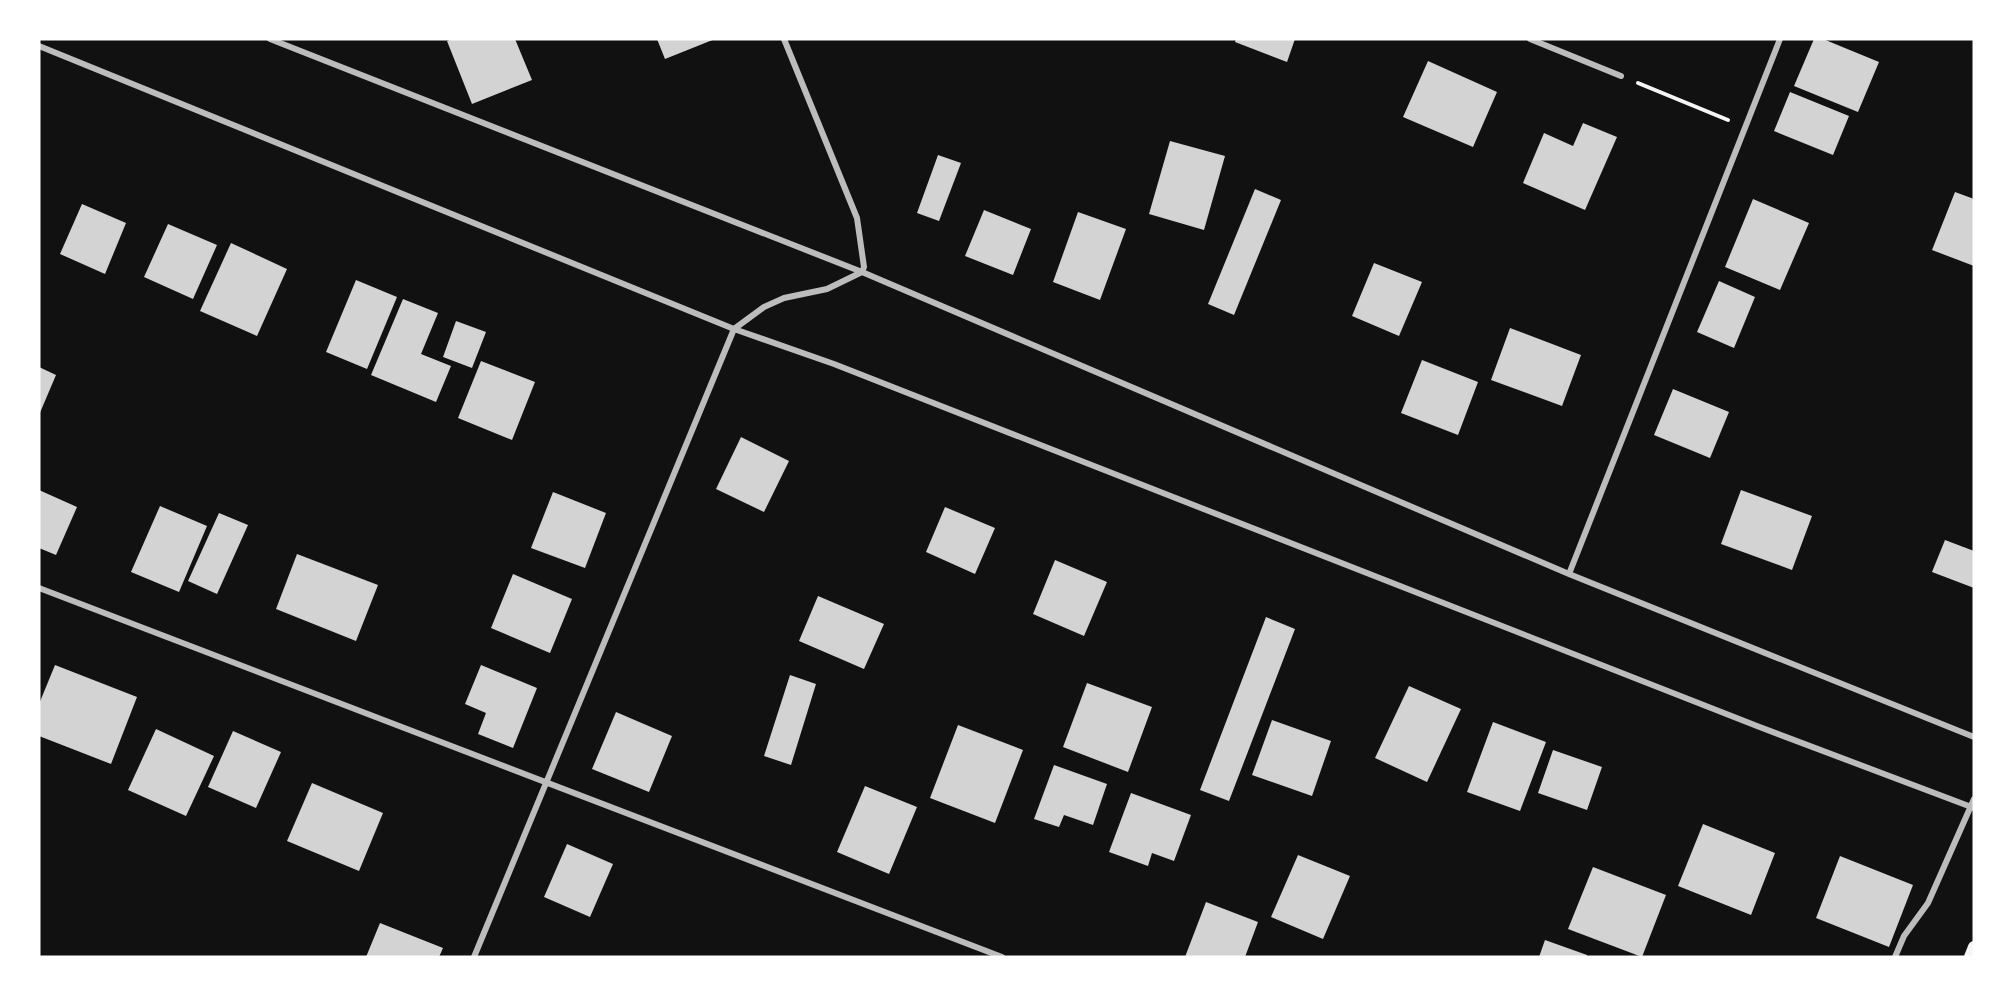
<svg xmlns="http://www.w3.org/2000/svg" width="2013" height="996" viewBox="0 0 2013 996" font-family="'Times New Roman',serif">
<rect width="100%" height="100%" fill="#111"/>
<path fill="#d3d3d3" d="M452,39h63l17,41 -60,24 -25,-63z
M657,39h58l-50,20z
M1236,39h59l-8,23 -52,-20z
M1814,39h9l56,23 -21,50 -64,-26z
M1428,61l69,31 -24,55 -70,-30z
M1790,92l59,24 -16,39 -59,-24z
M1583,123l34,14 -32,73 -62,-27 21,-50 29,13z
M1170,141l55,15 -21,74 -55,-16z
M938,155l23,8 -22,58 -22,-8z
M1255,189l26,11 -47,115 -26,-11z
M1955,192l19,7v67l-42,-16z
M1753,199l56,24 -29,67 -55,-23z
M82,204l44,19 -21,51 -45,-20z
M984,210l47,19 -18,46 -48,-19z
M1078,212l48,17 -26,71 -47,-18z
M168,224l49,21 -24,54 -49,-22z
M231,243l56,26 -30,67 -57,-25z
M1374,263l48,19 -23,54 -47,-20z
M356,280l41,17 -30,72 -41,-17z
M1719,281l36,16 -21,51 -37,-16z
M403,299l35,14 -17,41 30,12 -15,36 -65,-27z
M456,321l30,11 -14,36 -29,-11z
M1510,328l71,27 -19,51 -71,-26z
M1422,360l56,22 -20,53 -57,-22z
M481,361l54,21 -23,58 -54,-22z
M39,367l17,8 -17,40z
M1673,389l56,23 -19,46 -56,-23z
M741,437l48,24 -25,51 -48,-23z
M39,490l38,17 -21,48 -17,-7z
M1741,490l71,26 -20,54 -71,-26z
M553,492l53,21 -21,55 -54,-20z
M160,506l47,20 -28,66 -48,-20z
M945,507l50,21 -20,46 -49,-22z
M219,513l29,12 -31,69 -29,-13z
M1945,540l29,11v37l-42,-16z
M297,554l81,31 -22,56 -80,-32z
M1055,560l52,22 -23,54 -51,-22z
M513,574l59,25 -22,54 -59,-25z
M818,596l66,28 -20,45 -65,-28z
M1266,617l29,12 -66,172 -29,-11z
M55,665l82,32 -26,67 -72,-28v-32z
M481,665l56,23 -24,60 -35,-14 8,-21 -21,-9z
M790,675l26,9 -25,81 -27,-9z
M1087,683l65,24 -24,65 -65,-25z
M1409,686l52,23 -34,73 -52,-24z
M616,712l56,24 -23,56 -57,-23z
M1272,720l59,21 -19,55 -60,-21z
M1493,722l53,20 -26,69 -53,-19z
M958,725l65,25 -28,73 -65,-25z
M156,729l58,27 -28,60 -58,-26z
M233,731l48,21 -25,56 -48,-21z
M1553,750l49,17 -15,43 -49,-17z
M1054,765l53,19 -14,41 -29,-10 -5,12 -25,-8z
M312,783l71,30 -24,58 -72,-30z
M865,786l52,21 -28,67 -52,-22z
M1131,793l60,22 -17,46 -22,-8 -4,13 -39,-14z
M1703,824l72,29 -24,62 -73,-29z
M567,844l46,20 -23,53 -46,-20z
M1298,855l52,21 -27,63 -52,-22z
M1840,856l73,29 -24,62 -73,-29z
M1593,867l73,28 -24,62 -74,-28z
M1206,902l52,20 -13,35h-60z
M380,923l63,25 -4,9h-73z
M1545,940l42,15v2h-48z"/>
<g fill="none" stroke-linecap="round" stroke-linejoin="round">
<path stroke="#f5f5f5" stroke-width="4" d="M1638,83l90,37"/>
<path stroke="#bcbcbc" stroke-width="6" d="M270,39l592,233 707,302 405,163
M1530,39l91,37
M39,46l695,283 100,35 923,362 217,82
M1569,574l211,-535
M39,588l963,369
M474,957l260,-628 30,-22 20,-9 43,-9 35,-17 2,-5 -7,-49 -73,-179
M1895,957l9,-21 24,-33 46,-104"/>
<path stroke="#f5f5f5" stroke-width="12" d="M1970,957l4,-10"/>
</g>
<rect width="2013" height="996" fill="none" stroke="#ffffff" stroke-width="81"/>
</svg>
